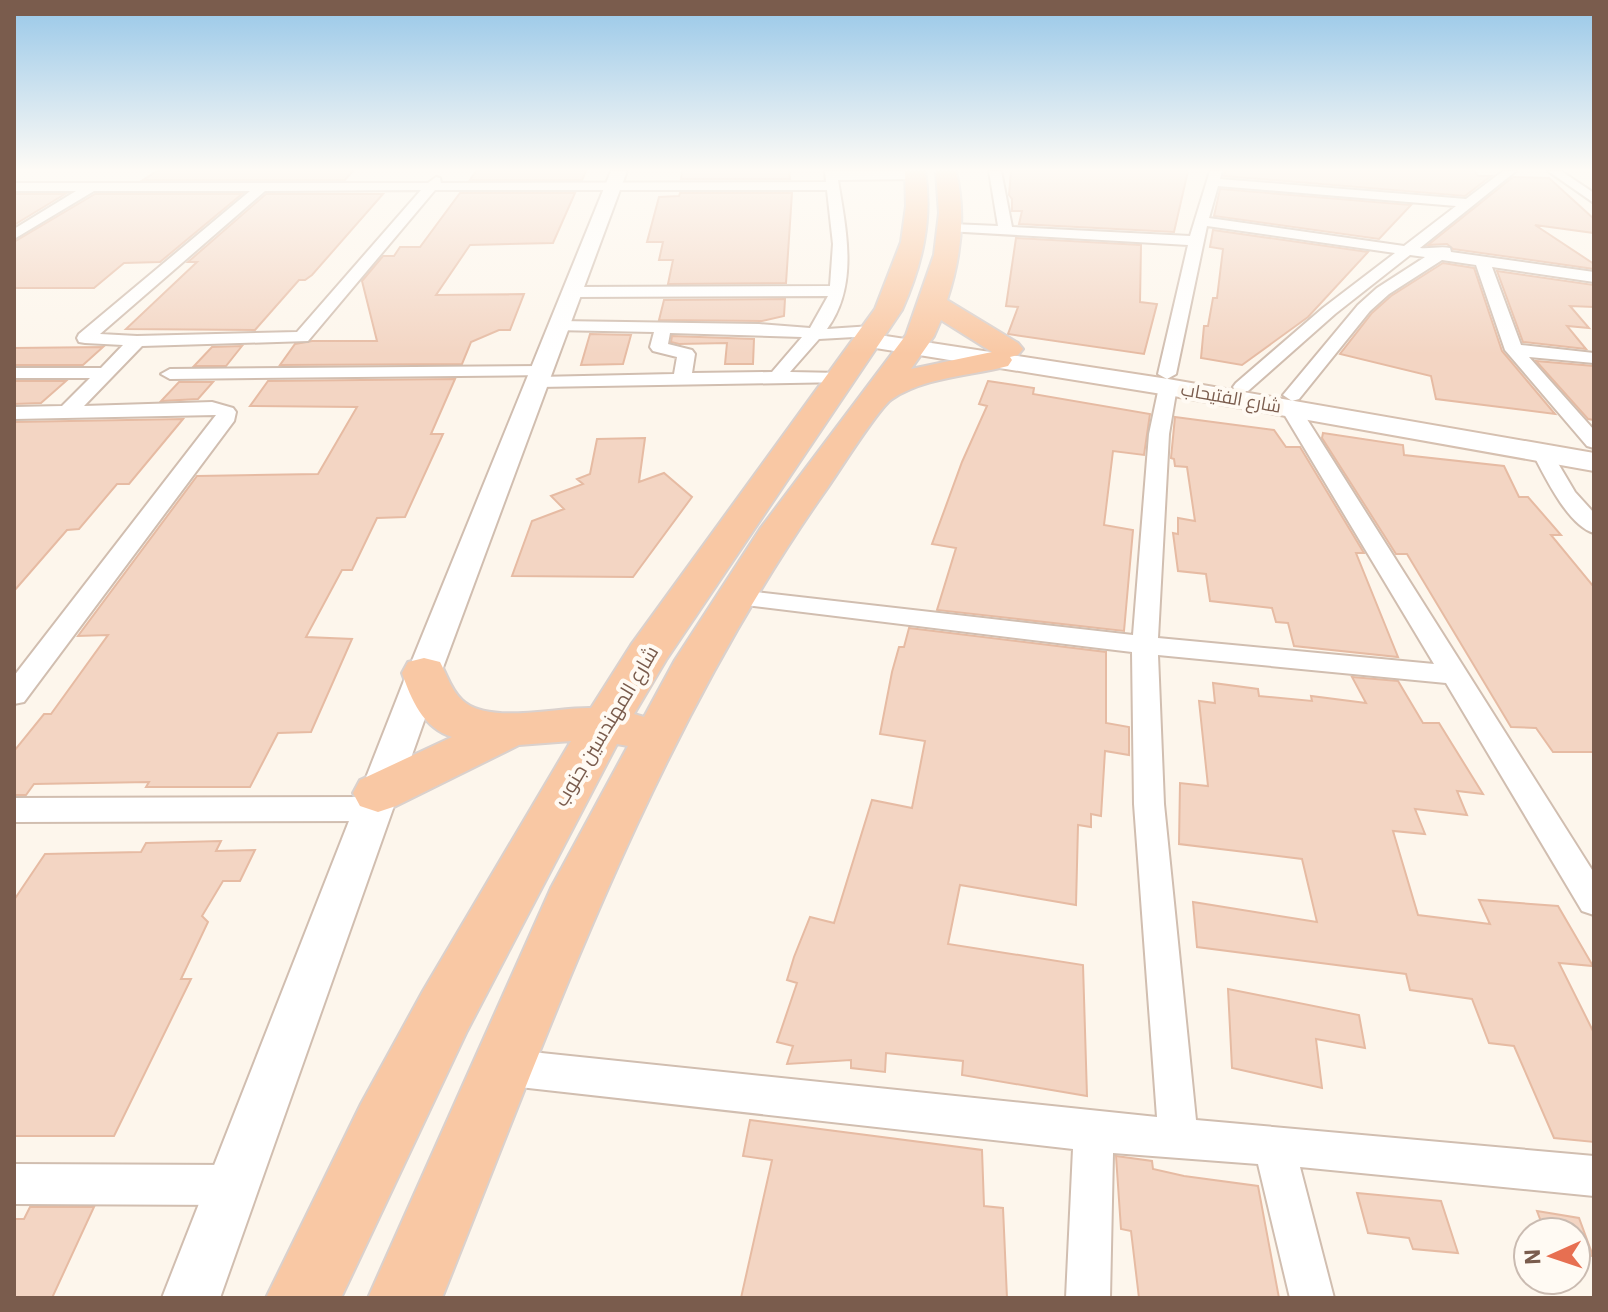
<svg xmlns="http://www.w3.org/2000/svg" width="1608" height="1312" viewBox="0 0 1608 1312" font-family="'IBM Plex Sans',Cairo,sans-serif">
<rect width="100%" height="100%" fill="#fdf6ec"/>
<path fill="#f3d5c3" stroke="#e6bba3" stroke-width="2" d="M157,171h196l-8,9h-202z
M476,171h110l-4,9h-112z
M682,171h107l1,8h-109z
M1011,171h177l-14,61 -155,-8 3,-13h-10v-12l-3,-4z
M1225,171h250l3,5h13l-26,20 -241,-20z
M1513,177l36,1 45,41v14l-59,-8 59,39v5l-141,-20 -6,-5 -19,1z
M1220,189l191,16 -32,34 -165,-23z
M460,193h115l-22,50 -83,2 -34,50 88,-1 -14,36h-11l-28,12 -9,22 -182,1 15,-21 17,-3h65l-15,-60 21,-25h11l6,-9h20z
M680,193h112l-6,90 -118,1 5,-24h-14l4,-18h-16l12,-45 20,-1z
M14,194h51l-51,31z
M95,194h147l-82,68 -36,1 -30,25h-80v-46z
M266,194h117l-71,81 -7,5h-6l-44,50 -129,-1 71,-67h-9z
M1213,230l155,22 -60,65 -66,48 -41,-7 3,-32h4l5,-28h4l6,-49 -13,-2z
M1016,238l125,7 -1,57 17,2 -13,50 -136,-20 10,-27 -12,-1z
M1443,263l31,5 28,83 53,63 -119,-15 -5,-23 -91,-22 32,-41 19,-17z
M1497,271l97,14v22l-24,-1 19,22 -22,-2 19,23 -63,-7z
M785,299l-1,17 -22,5 -103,-1 5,-20z
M590,334l41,1 -8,29 -42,1z
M672,336l82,3 -1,25h-28l2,-21 -48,1 -8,-2z
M242,346l-16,20h-32l18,-19z
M103,347l-20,18h-69v-17z
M1536,361l58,5v54l-6,-1z
M455,379l-24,55h12l-38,83 -28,1 -25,52h-10l-36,67 46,2 -41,93 -33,1 -28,54h-104l3,-5 -115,2 -8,11h-12v-44l30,-37h7l57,-79 -30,1 119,-160 121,-2 39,-67 -107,-1 18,-25z
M14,381h52l-25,22 -27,1z
M988,381l46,7 -1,6 117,20 -6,41 -31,-4 -9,74 29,5 -9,101 -187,-21 19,-62 -24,-4 30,-82 25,-56 -8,-2z
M179,382h34l-15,17 -37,2z
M1175,417l99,13 12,17h14l64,106h-8l42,104 -104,-11 -6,-23 -12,-1 -4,-14 -62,-7 -4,-27 -28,-3 -5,-38 5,1v-16l17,3 -8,-54 -12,-1 -1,-7 -3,-1z
M183,419l-54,65h-12l-38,45 -12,1 -53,61v-169z
M1323,433l80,12 1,10 100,11 15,31h9l33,38h-10l43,52v165h-41l-17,-24 -25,-1 -104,-173h-11l-74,-116z
M645,438l-6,44 25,-9 28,24 -59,80 -121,-1 20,-55 32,-12 -13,-13 32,-12 -6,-5 13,-5 7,-35z
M909,628l197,24v71l23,4v28l-24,-4 -4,65 -10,-2v13l-13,-2 -2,80 -116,-20 -12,59 135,21 4,131 -125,-21 1,-14 -77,-8 -1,19 -34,-4v-8l-64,4 6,-18 -16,-4 20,-59 -10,-3 7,-23 16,-40 24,6 38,-123 40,8 13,-67 -45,-7 12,-62 7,-25h5z
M1352,677l46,4 25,42h16l44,71 -26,-3 10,24 -52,-6 10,25 -32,-3 25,84 72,9 -11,-24 79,6 35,60 -34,-3 35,70v109l-40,-4 -40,-92 -25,-3 -17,-44 -62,-9 -4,-16 -209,-27 -4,-45 124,20 -15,-63 -123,-15 1,-61 28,3 -9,-85 16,2 -2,-20 45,6 1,7 53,5 -1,-5 55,7z
M221,841l-5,10 39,-1 -15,31h-17l-21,35 6,6 -27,57h10l-77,157h-100v-236l31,-46 96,-2 5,-9z
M1228,989l131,26 6,33 -49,-9 6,49 -90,-20z
M750,1120l232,30 2,56 19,2 4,90h-266l31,-138 -29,-4z
M1116,1156l36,5 1,8 31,7 74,10 21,112h-140l-8,-67 -10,-2z
M1357,1193l84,8 17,52 -45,-4 -4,-11 -41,-5z
M30,1207h64l-42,91h-38v-79h10z
M1537,1211l42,7 14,38 -17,-2v-22h-31z"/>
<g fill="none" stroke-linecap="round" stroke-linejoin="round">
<g stroke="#d1beb0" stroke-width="4">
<path id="minor" d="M825,171h91l6,4 -6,4 -78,1c8,50 21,105 -11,149l45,-3 8,5 -8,5 -53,3 -29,33 51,1 6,1 3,4 -3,4 -309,5 -9,-5 9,-5 136,-3 3,-17 -24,-6 -3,-4 4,-15 -101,-2 -2,-4 8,-5 200,3 51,4 18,-32 -257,1 -8,-5 8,-5 259,-1 3,-42 -6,-54h-392l-127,151 -166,5 -58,60 128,-4 21,6 3,4 -2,9 -210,281 -10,2v-28l202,-261 -202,4v-12l48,-1 28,-28h-76v-10h87l22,-23 -38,-2 -6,-1 -2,-4 2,-4 171,-143h-156l-80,48v-10l62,-38h-62v-8h414l8,-6 4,1 1,5 385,-1zM421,190l-124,142 -160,4 -37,-2 165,-143zM670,333l132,4 -30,35 -80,1 3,-19 -3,-4 -24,-6z
M989,171h12l11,56 178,9 20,-65h12l-2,8 246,20 37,-28h13l-96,77c10,1 21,-2 30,0l1,4 143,20v10l-102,-15 29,78 73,8v10l-65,-6 65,73v18l-7,-2 -82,-96 -29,-85 -34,-5 -53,34 -19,17 -71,88 -7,2 -9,-6 75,-90 19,-17 48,-31 -15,-2 -75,59 -87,77h-12l-3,-4 3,-4 87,-75 72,-55 -188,-27 -31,148 -9,5 -9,-5 30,-129 -241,-14 -2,-3 7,-4 46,2zM1218,186l238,20 -52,40 -195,-28z
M1548,171h13l33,22v10z
M542,366l6,1 3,4 -3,4 -378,4 -9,-5 9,-5z
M1168,381l9,6 -8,47 -11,204 276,26 -153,-255 3,-4h14l296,468v42l-12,-4 -136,-228 -288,-28 6,149 32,316 398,36v40l-294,-29 34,131h-44l-32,-134 -145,-11 -3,145h-44l7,-149 -571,-64 -13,-5 -6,-13 6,-13 13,-5 655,68 -23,-313 -2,-152 -395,-48 -9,-2 -3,-5 3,-5 9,-2 396,45 16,-201 10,-47z
M1542,446l7,2 26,44 19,21v20c-26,-7 -50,-58 -62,-81z
M373,797l11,4 4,8 -4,8 -11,4 -359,1v-24z
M14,1164l217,1 14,6 6,14 -6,14 -14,6 -217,-1z"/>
</g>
<g stroke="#d1beb0" stroke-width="4">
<path id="tertiary" d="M611,171h16l-186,502 -221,625h-58l245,-625z"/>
</g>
<g stroke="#d6c0b0" stroke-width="4">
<path id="secondary" d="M866,333l302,46 426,74v18l-426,-76 -311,-50 -3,-5 3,-5z"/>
</g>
<g stroke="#dad1cd" stroke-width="4">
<path id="trunk" d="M905,171h20c8,49 -3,94 -23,139l-236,350 -32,54 10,3 31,-57 85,-131 146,-194 28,-80 5,-42 -3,-42h20c10,43 5,87 -9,129l71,43 5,6 -5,6 -8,2 2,3 -4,6c-38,10 -83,11 -116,33 -13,8 -52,71 -64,88 -174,246 -275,534 -386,811h-74l183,-410 77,-142 -11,-2 -150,287 -126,267h-75l95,-194 62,-113 148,-250 -52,4 -123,61 -18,6 -18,-6 -7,-13 7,-13 92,-43c-29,-9 -41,-38 -50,-64l6,-11 16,-4 16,4c7,13 11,28 22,38 26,25 94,7 129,8l40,-63 244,-336 26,-67 5,-36zM941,320l51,32 -81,17 23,-33z"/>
</g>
<use href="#minor" fill="#fff" fill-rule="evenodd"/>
<use href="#tertiary" fill="#fff" fill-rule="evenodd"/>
<use href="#secondary" fill="#fff" fill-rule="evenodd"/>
<use href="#trunk" fill="#f9c8a4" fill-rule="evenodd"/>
</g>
<linearGradient id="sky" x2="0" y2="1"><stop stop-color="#97c7e8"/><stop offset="0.48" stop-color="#fefbf6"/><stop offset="1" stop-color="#fefbf6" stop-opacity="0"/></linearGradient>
<rect width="1608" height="354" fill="url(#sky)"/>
<g text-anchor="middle" stroke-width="8" stroke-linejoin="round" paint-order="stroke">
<g font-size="18" fill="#7a5c4d" stroke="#fffaf3">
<text transform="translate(1231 398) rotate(10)" y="6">شارع الفتيحاب</text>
</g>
<g font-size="20" fill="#7a5c4d" stroke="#fffaf3">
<text transform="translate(606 726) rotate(-59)" y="7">شارع المهندسين جنوب</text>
</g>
</g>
<rect width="1608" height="1312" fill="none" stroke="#7a5c4d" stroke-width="32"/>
<g transform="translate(1552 1256) rotate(267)"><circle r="38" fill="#fffaf3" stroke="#cabbb1" stroke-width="2"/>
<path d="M0-6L14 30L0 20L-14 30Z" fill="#e76f51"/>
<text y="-12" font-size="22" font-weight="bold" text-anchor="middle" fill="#7a5c4d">N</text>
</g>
</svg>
